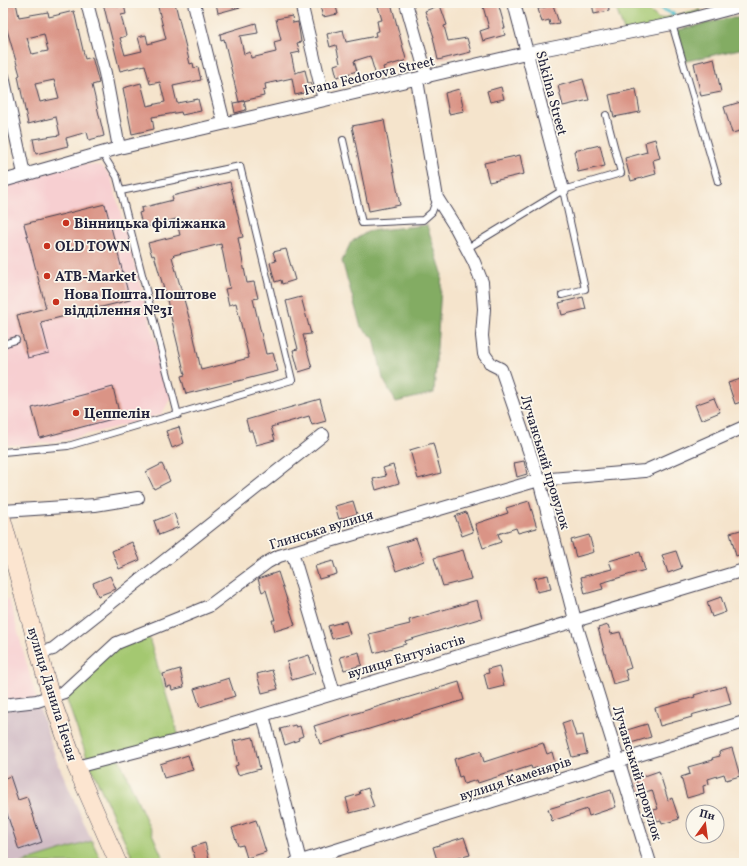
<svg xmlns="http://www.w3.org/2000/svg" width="747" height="866" viewBox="0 0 747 866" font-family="Vollkorn,serif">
<rect width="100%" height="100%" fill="#fbf7ec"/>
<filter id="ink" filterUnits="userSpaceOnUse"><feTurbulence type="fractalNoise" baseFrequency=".025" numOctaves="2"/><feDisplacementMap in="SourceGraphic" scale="8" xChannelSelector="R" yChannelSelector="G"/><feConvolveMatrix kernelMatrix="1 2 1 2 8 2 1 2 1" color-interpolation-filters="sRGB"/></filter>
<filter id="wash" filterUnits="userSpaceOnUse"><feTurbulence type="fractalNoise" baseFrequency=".012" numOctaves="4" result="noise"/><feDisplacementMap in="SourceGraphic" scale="16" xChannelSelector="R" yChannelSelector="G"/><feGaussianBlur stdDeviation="0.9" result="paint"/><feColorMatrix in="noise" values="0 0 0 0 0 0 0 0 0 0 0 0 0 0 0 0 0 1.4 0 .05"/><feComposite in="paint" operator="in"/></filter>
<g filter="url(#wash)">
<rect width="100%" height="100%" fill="#f5e4cc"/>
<path fill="#f7cfd1" d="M79,163l23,3 9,11 60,220 -9,17 -19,6 -78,20 -39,5h-23v-260z
M9,599l28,102 -34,4v-104z"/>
<path fill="#d2bdc6" d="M37,701l20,60 35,80 -71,22h-18v-158z"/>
<path fill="#a4c871" stroke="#637556" d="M614,3h26l19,16 42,-10 -2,8 -74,16z
M147,631l33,109 -62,16 47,107h-30l-46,-100 -25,-71 45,-43z
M92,841l10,22h-81z"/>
<path fill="#83ac63" stroke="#52674f" d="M728,18h16v30l-61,14 -9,-31z
M427,225l15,48 -8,120 -38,9 -13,-23 -9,-41 -13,-11 -19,-66 9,-19 18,-11z"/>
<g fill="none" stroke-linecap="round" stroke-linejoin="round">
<path stroke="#57c3d0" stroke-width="3" d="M656,3l8,7 10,4"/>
</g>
<g id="blocks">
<path fill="#da9486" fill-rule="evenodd" d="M3,3h13l3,14 29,-5 1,5 25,-6 11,48 7,-2 7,26 -7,2 12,51 -15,4 -2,-8 -21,6 2,8 -32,8 -3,-15 27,-4 -4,-18 -28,7 -10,-48 2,-1 -15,-52zM44,34l4,17 -16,3 -5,-16zM54,80l5,18 -19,4 -5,-18z
M103,3h14l1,4 6,-2 2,9 -5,1 5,21 -6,2 5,17 17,-4 -4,-14 8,-2 2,9 18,-5 -9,-36h18l15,61 3,-1 1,5 4,-1 3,13 -28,6 4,17 21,-4 3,12 -19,4 -1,-3 -29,5 2,12 -22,5 -9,-46 18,-5 6,23 18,-4 -5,-20 -10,2 -5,-19 -25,6z
M216,3h28v3l-26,7z
M335,3l3,11 -15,3 -3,-11z
M377,3h14l15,56 -2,2 -21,6 2,7 -9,2 -6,-20 -16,5 3,10 -20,6 -3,-12 6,-2 -4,-18 -6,2 -3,-13 16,-4 3,12 30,-6 -1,-4 4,-1 -2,-10 5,-1z
M482,3h16l7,25h-2l2,7 -22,6 -3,-10 9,-3z
M592,3h16l1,8 -15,3z
M440,5l7,20 -3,1 4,15 19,-3 4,14 -33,8 -5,-23h1l-9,-26z
M553,5l6,18 -9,2 -1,-5 -7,2 -4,-13z
M292,16l1,7 5,-1 3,20 -4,1 3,9 -9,2 4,19 10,-3 3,13h3l2,8 -18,4 -3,-17 -27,6 1,6 -3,1 1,5 -25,6 5,-1 2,9 -11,3 -2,-10 6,-1 -15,-63 -3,1 -1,-6 36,-11 2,10 -18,3 4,18 6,-2 1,6 25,-6 -2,-10 7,-2 -5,-21z
M714,58l7,34 -20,4 -7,-33z
M583,79l6,21 -26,6 -5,-20z
M501,87l3,12 -14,3 -3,-11z
M459,89l5,22 -15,3 -4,-21z
M636,89l4,23 -26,5 -5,-22z
M744,101v29l-12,3 -8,-26z
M384,120l16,85 -31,6 -17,-85z
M655,139l5,19 -7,2 3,14 -25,7 -6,-23 22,-6 -2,-10z
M600,145l5,21 -27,6 -4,-21z
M520,155l4,19 -35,8 -5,-19z
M230,182l13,55 -5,1 9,45 7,-1 4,16 -5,1 13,55 7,-1 5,18 -92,23 -5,-18 4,-1 -19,-79 -12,-41 -2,1 -4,-13 32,-8 -4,-16 -33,9 -4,-15 3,-1 -1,-4 32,-8 -1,-4zM221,244l9,44 -5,1 4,16 7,-2 13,55 -48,12 -9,-42 -20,-71 2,-2z
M105,204l25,96 -89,22 8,31 -21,5 -11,-43 29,-7 -22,-84z
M286,249l9,31 -13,4 -1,-4 -6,2 -5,-19 6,-2 -3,-9z
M301,297l10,37 -8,1 9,33 -13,4 -6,-22 5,-1 -12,-48z
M583,297l3,12 -24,6 -3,-12z
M744,378v23l-9,3 -7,-21z
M113,387l7,30 -80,21 -8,-30z
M714,398l6,14 -19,8 -6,-15z
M320,399l6,22 -14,4 -3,-9 -38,11 4,13 -19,5 -4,-14h-3l-3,-11z
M179,427l5,16 -12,5 -6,-17z
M433,443l8,30 -23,6 -8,-29z
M524,461l3,13 -10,3 -3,-14z
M162,464l8,17 -16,8 -8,-17z
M393,465l6,18 -23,7 -3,-11 13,-3 -3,-8z
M353,501l4,13 -18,5 -4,-13z
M529,501l8,27 -19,5 -2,-5 -18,6 3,8 -18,6 -8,-24 33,-11 -2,-5z
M466,512l7,20 -11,4 -7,-20z
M174,513l5,14 -20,8 -5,-14z
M744,529v24l-8,3 -6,-23z
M589,535l5,17 -18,5 -5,-17z
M416,538l8,23 -28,10 -8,-24z
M132,542l8,18 -21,9 -7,-18z
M463,550l8,29 -28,7 -9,-28z
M676,551l6,17 -14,5 -6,-18z
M640,552l5,18 -44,13 2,6 -18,5 -4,-17 31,-8 -3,-8z
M333,561l4,13 -18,5 -4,-13z
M278,572l17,53 -20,6 -3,-11h3l-9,-30 -4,2 -4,-13z
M548,575l3,14 -14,3 -3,-14z
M110,576l6,13 -18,7 -5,-13z
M721,597l5,15 -14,5 -5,-15z
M477,600l5,18 -77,23 1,3 -32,9 -5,-19 41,-10 -1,-4z
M346,621l4,13 -18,5 -4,-13z
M608,625l3,9 9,-2 11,36 -6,2 3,10 -15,4 -15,-56z
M359,652l3,13 -18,5 -4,-13z
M309,655l6,18 -23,7 -5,-18z
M499,666l5,20 -16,4 -4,-16 5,-1 -1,-4z
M180,669l4,18 -12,3 -1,-4 -5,1 -3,-13z
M272,670l6,19 -16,4 -5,-19z
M229,678l6,18 -35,11 -6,-18z
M459,682l5,18 -144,44 -6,-18z
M726,686l5,18 -40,11 1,2 -32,9 -5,-18 40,-11 -1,-2z
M571,720l5,16 7,-1 4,19 -15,3 -10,-34z
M647,724l4,13 -20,6 -4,-13z
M295,725l1,2 4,-1 3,10 -5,2 1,2 -14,5 -5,-16z
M253,737l7,32 -22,6 -3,-9 3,-1 -5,-24z
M543,743l4,11 5,-2 3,11 -23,6 -1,-3 -53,17 -1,-3 -13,4 -2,-8 -3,1 -5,-18 27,-8 3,11z
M732,748l8,28 -14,4 -2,-6 -16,5 1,5 -6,2 1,7 -17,5 -6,-21 9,-3 -2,-7 25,-7 -1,-2 8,-2 -1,-4z
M188,755l5,15 -29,8 -4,-14z
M659,771l9,29 4,-2 7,21 -17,5 -1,-4 -4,1 -4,-11 5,-1 -6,-19 -12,4 -4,-15z
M10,776l8,24 9,-3 15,45 -23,8 -16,-48v-23z
M368,788l6,19 -24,6 -4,-15 14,-4 -1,-3z
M611,790l5,17 -27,9 -2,-7 -35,12 -4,-12z
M256,820l10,32 -19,6 -4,-13 -5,1 -6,-18z
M464,837l6,18 -32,8 -5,-16z
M205,843l4,16 -13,3 -4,-15z"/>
</g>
</g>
<g filter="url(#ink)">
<use href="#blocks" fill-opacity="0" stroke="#423f51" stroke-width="1"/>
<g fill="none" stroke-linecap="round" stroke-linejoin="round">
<g stroke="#423f51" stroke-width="8">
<path id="lane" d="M672,24l46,158
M343,140l19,83 61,-3 9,-8 5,-14
M102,153l15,24 61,238
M466,249l97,-59 58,-17 -15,-58
M562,295l23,-6 -22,-99
M3,344l13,-4
M3,452l65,-6 224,-66 -52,-214 -119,25"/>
</g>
<g stroke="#423f51" stroke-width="14">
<path id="street" d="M87,3l18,70 14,75
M194,3l30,120
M301,3l23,97
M406,3l21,74
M514,3l49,187
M3,76l21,98
M417,80l20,118 19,30 18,34 8,20 2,27 -2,27 2,18 7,10 10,5 38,111 36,140 75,243
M3,181l116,-33 407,-95 146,-29 72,-19
M3,511l92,-6 43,-7
M292,552l42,141
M39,653l14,-4 270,-214
M3,705l34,-4 27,-9 53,-49 92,-37 59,-44 11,-6 260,-76 106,-9 99,-44
M263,715l37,146
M76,767l104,-27 564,-170
M295,863l449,-141"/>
</g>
<g stroke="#423f51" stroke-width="18">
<path id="secondary" d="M3,521l48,176 25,70 42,96"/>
</g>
<use href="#lane" stroke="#fff" stroke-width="6"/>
<use href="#street" stroke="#fff" stroke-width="12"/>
<use href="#secondary" stroke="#fce5d0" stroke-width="17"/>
</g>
</g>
<g fill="#c8321e" stroke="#fbf7ec" stroke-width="1.5">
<circle cx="66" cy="223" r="4"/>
<circle cx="47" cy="246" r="4"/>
<circle cx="47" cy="276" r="4"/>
<circle cx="56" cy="302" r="4"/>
<circle cx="76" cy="413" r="4"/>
</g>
<g text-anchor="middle" stroke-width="3.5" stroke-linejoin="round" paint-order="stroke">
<g font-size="14" fill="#22223b" stroke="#fbf7ec">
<text transform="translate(369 75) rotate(-13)" y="5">Ivana Fedorova Street</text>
<text transform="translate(552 93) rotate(75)" y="5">Shkilna Street</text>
<text transform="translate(546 462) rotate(73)" y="5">Лучанський провулок</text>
<text transform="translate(321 529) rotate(-17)" y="5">Глинська вулиця</text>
<text transform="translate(406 656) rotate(-17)" y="5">вулиця Ентузіастів</text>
<text transform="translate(53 694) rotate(73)" y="5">вулиця Данила Нечая</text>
<text transform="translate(638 773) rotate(73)" y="5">Лучанський провулок</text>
<text transform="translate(515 778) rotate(-18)" y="5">вулиця Каменярів</text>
</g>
<g font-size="14" font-weight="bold" fill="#22223b" stroke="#fbf7ec" text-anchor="start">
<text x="74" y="228">Вінницька філіжанка</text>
<text x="55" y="251">OLD TOWN</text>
<text x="55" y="281">ATB-Market</text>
<text x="64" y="299">Нова Пошта. Поштове<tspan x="64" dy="16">відділення №31</tspan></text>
<text x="84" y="418">Цеппелін</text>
</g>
</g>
<rect width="747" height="866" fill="none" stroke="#fbf7ec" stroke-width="16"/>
<g transform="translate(705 824) rotate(14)"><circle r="19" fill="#fbf7ec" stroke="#a4a2a5"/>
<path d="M0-3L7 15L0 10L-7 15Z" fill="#c8321e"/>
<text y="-6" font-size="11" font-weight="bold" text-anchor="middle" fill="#22223b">Пн</text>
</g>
</svg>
